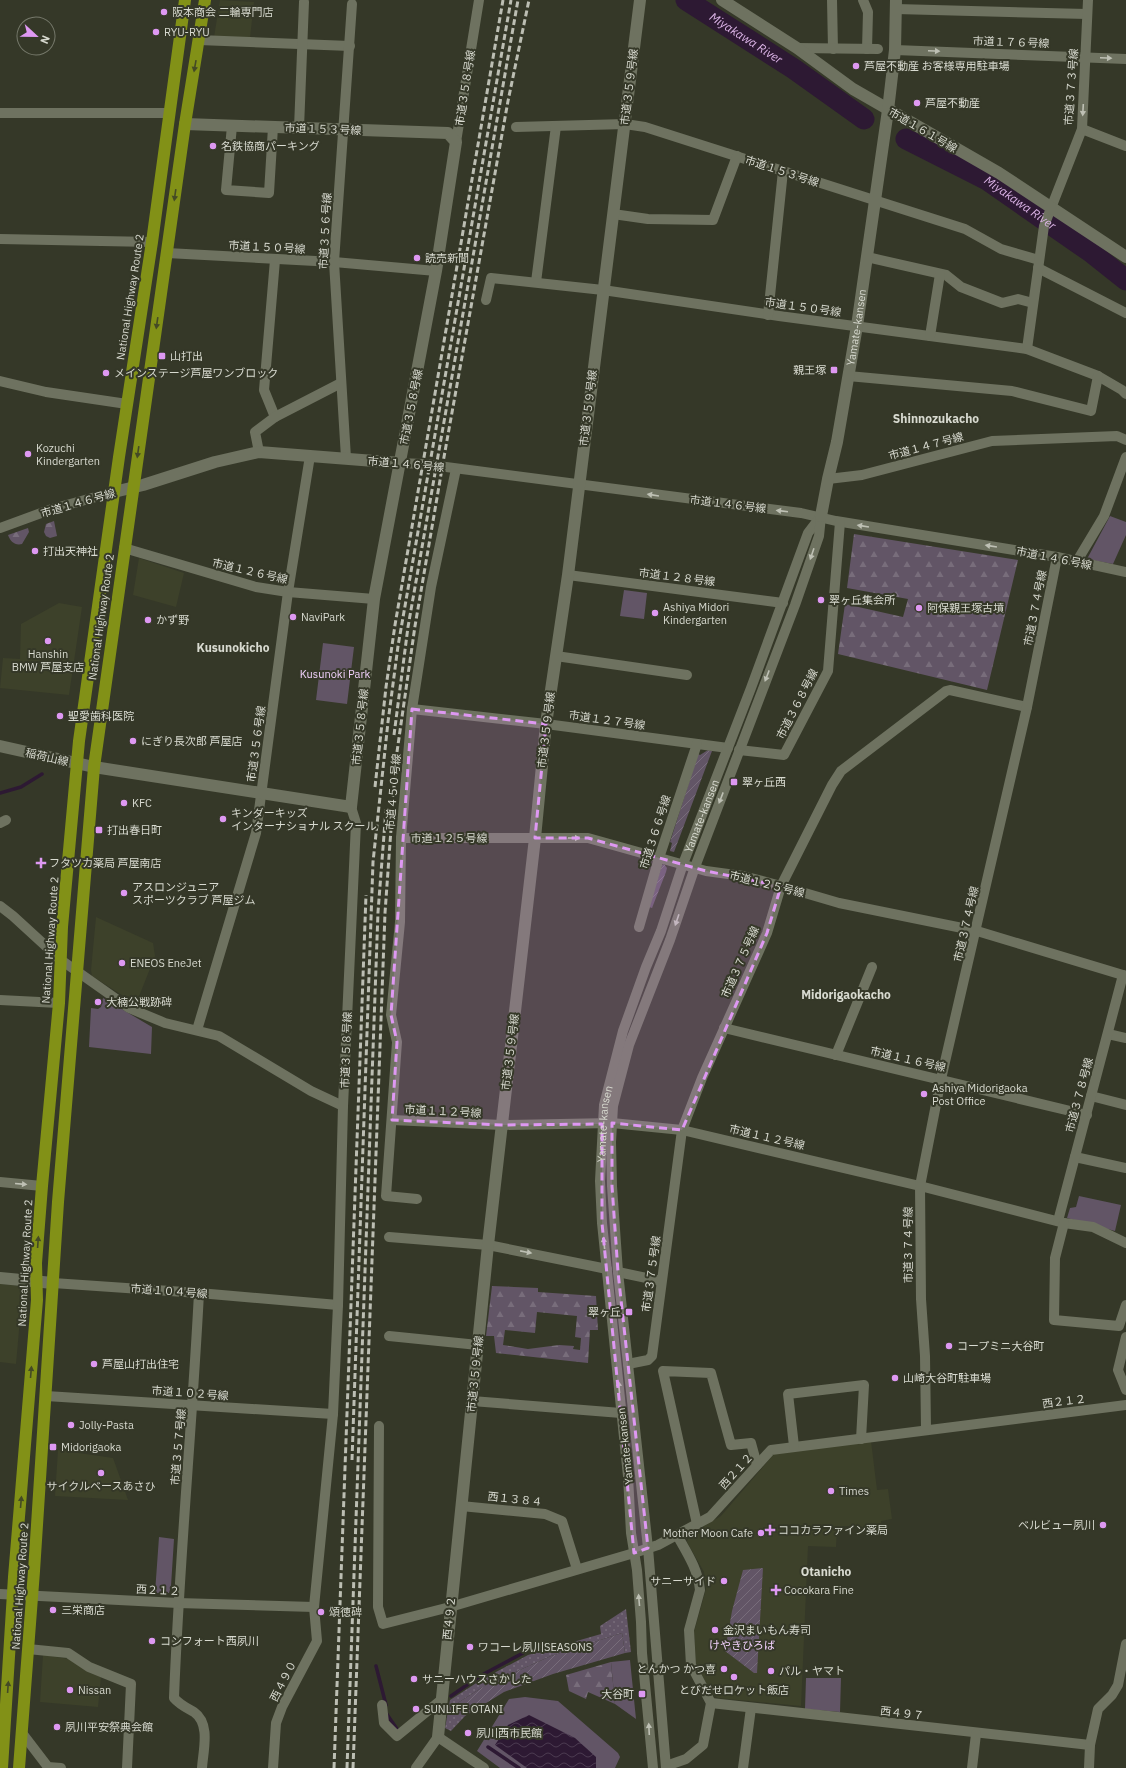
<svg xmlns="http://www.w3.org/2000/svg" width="1126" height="1768" viewBox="0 0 1126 1768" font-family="'IBM Plex Sans','Noto Sans JP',sans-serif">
<defs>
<pattern id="grass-dots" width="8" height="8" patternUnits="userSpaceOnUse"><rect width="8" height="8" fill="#625566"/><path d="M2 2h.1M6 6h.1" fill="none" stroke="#786d7b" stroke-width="1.8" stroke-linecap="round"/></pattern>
<pattern id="forest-firs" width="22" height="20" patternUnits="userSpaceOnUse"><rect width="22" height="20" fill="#625566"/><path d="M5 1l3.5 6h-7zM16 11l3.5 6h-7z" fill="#786d7b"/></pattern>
<pattern id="garden-furrows" width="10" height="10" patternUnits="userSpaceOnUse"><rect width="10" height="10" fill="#625566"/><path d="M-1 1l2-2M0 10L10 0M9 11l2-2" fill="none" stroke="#786d7b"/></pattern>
<pattern id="water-waves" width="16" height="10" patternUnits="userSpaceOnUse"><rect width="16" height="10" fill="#2d1933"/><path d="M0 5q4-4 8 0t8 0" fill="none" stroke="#4b3a50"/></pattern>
</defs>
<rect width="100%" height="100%" fill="#353828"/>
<path fill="#3d412a" d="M220,0l34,2 -4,36 -36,-1z
M139,558l45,15 -8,34 -43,-12z
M59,603l23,4 -13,88 -69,-7 3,-30 17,1 1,-35z
M96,917l57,26 2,13 -19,48 -44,-28 -1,-6z
M0,1284l23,2 -7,78 -16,-2z
M871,1441l6,49 11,-1 4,30 -11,2 1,8 -23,3v-6h-22l-1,21 -28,-1 -7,160 -83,-8 -7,-5 -15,-30 -2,-31 12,-43 -2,-17 -17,-30 2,-7 32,-19 53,-62z
M58,1450l55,8 15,42 -73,-4z
M43,1655l26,4 21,14 11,4 -3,30 -58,-5z"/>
<path fill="url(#grass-dots)" d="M626,1609l5,43 -6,1 -3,-20 -71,23 -65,29 -30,19 9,12 -14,15 -6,-3 5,-28 31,-20 47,-25 73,-21 -1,-8z"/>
<path fill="url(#forest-firs)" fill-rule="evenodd" d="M54,521l3,15 -7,2 -4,-2 -2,-4 2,-8z
M28,528l1,4 -7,12c-7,2 -12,-3 -14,-9z
M854,534l164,26 -31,130 -149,-36 7,-50 58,13 5,-18 -61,-11z
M492,1286l46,2v4l58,4 2,34h-8l-2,33 -92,-10 -2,-17h-8zM537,1312l40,4 -2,21 6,1 -1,12 -7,-1 1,-3 -15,-1 -31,4 -25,-4 2,-15 30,3z
M611,1662l4,42 -27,-12 -2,7 -17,-8 -3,-16z"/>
<path fill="#625566" d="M1110,516l16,6v13l-13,29 -26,-5z
M624,590l23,3 -3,26 -24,-3z
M323,643l31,4 -7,57 -31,-4z
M103,998l49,29 -1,27 -62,-7 2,-39 7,1 3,-2z
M1079,1196l42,9 -6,26 -48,-13 3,-10 6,-1z
M159,1537l15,2 -3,47 -2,7h-14z
M630,1660l6,59 -21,-15 -4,-42z
M806,1678h35l-1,34 -35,-3z
M525,1697l33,4 60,52 2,4 -5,11h-115l-23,-17 32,-52z"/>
<path fill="url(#garden-furrows)" d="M708,750l4,1 -38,101 -4,-1 2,-8 -2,-1 28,-88 2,1z
M664,864l3,4 -1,4 -14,36 -3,-1 13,-42z
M763,1568l-6,105h-3l-29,-22 7,-40 11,-41z
M622,1633l3,20 -72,21 -49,18 -39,24 -9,-12 30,-19 65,-29z"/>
<path fill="url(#water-waves)" d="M529,1715l46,23 21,19v11h-69l-32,-23 13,-20z"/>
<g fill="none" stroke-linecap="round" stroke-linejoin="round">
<path stroke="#2d1933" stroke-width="3.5" d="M0,793l21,-6 21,-13
M376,1666l10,39
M451,1696l29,-20 43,-23
M386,1713l13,19
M488,1747l31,21"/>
<g stroke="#2d1933" stroke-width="21">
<path id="s1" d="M686,0l108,69 70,50"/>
<path id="s2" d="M906,139l81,41 105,73 34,27"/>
</g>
<g stroke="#6e7260" stroke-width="10">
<path d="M832,0l1,49"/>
<path d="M863,0l5,12 -1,37"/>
<path d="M896,9l191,5"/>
<path d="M199,40l151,6"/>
<path d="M797,48l81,1"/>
<path d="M895,50l231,9"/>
<path d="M0,113h170"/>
<path d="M232,126l-6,64 43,3 4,-66"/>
<path d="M516,127l109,-3 20,3 320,102 36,20 38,11"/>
<path d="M299,128l5,-126"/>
<path d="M1082,129l44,17"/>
<path d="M456,142l23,-142"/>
<path d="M613,214l35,5 65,1 24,-64"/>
<path d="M0,239l152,3"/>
<path d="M167,253l167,9 102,9"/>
<path d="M867,257l79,18 15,12 41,16 16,-4 15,4"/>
<path d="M1038,268l88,45"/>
<path d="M536,282l20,-156"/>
<path d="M486,300l5,-22 112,12 176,26 248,33 71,27 24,14 4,4"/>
<path d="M768,315l15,-144"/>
<path d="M930,336l10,-62"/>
<path d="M1027,349l17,-123 38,-97 6,-129"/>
<path d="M848,376l164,15 79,20 7,-35"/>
<path d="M0,381l46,11 81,12"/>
<path d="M275,417l-11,-27 11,-130"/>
<path d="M259,452l-4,-20 20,-15 66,-34"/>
<path d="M346,458l-12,-196 18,-258"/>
<path d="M400,463l23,1 378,49 35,8 221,36 69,15"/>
<path d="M828,479l34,-4 130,-34 125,-5 9,4"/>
<path d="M0,528l52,-19 62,-17"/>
<path d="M124,548l132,39 32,5 86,7"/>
<path d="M1077,561l27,-45 22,-59"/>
<path d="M568,575l215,28"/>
<path d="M556,656l131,19"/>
<path d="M412,709l134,15 182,24"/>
<path d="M739,750l45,5 44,-84 12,-149"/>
<path d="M0,823l6,-3"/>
<path d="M401,838h187l118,33 37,5 38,10 58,17 138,28 149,45"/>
<path d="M0,906l13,10 48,44 68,48 36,15 54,13 92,55 32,15"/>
<path d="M639,927l20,-69 38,-114"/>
<path d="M0,1000l59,3"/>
<path d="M724,1028l363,87"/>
<path d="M197,1030l59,-197 32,-241 22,-136"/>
<path d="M1108,1034l18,4"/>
<path d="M836,1055l36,-88"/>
<path d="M1091,1096l35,9"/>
<path d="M392,1120l110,5 110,-2 70,7 238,56 144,37 29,4 33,16"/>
<path d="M1075,1157l51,11"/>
<path d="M0,1182l42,4"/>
<path d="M417,1199l-31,-3 11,-154 -6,-27 9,-93 1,-84 11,-129 19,-122 25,-118"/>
<path d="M1058,1221l65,-246"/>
<path d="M1064,1223l-9,35 -1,62 65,6 7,-21"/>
<path d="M389,1237l99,8 119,24"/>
<path d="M618,1272l43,9"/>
<path d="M53,1283l146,10 139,12"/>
<path d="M199,1293c-7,135 -20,270 -25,405 6,7 13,10 20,14 17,12 9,39 8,56"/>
<path d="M389,1336l89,9"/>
<path d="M1126,1337l-8,33 8,20"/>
<path d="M628,1364l20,-4 4,-4 30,-226 20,-52 65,-145 14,-47 51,-101 9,-14 105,-80 4,-1 77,17"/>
<path d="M46,1396l287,18"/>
<path d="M472,1401l149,12"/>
<path d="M379,1426l-1,181 5,17 67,-17 184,-54 24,-8 52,-28 61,-67 355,-45"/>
<path d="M926,1429l-1,-73 -4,-57 -1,-113 21,-107 86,-372 30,-150"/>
<path d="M794,1446l-6,-52 76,-9 -3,54"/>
<path d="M461,1506l84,8 17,7 15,48"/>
<path d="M697,1524l-34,-153 48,2 20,72 20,-2 6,22"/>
<path d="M0,1594l178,9 136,4"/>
<path d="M28,1649l40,4 21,14 42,17 -4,84"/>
<path d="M711,1703l379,42"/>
<path d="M382,1705l2,18 13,13 44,-36"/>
<path d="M22,1733l26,34 13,1"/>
<path d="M666,1766l20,-7 17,-14 8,-42 -20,-38 -2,-35 11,-40c-2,-21 -13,-37 -23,-55"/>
<path d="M273,1768l3,-45 6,-16 35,-66 -3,-34 19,-193 5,-109 5,-199 13,-283 -5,-16"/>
<path d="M416,1768l22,-31 46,31"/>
<path id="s3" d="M653,1768l-11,-115 -1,-31 -4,-52 -6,-37 -3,-57 -26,-253 -2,-42 4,-76 19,-74 23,-64 15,-36 22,-67 68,-176 57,-155 13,-17"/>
<path d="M666,1768l-18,-220 -30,-276 -6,-86 -1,-44 2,-36 16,-61 41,-105 25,-73 100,-262 24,-69 2,-20"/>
<path d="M743,1768l8,-60"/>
<path d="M972,1768l4,-34"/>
<path d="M1089,1768l1,-23 8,-36 14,-14 6,-10 8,-41"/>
</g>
<g stroke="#6e7260" stroke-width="12">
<path d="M722,0l75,48 56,41 146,84 127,84"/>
<path d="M114,492l29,-7 72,-23 44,-10 141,11"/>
<path id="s4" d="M821,516l7,-37 9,-37 20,-116 31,-216 7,-60 1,-50"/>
<path d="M0,746l94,21 257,40 23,-208 62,-328 20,-129 -8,-9 -263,-9"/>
<path d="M0,1278l53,5"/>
<path d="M438,1737l50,-492 47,-407 11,-114 22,-149 72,-575"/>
</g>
<path stroke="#829117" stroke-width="12" d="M2,1768l12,-191 23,-277 -1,-37 6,-77 17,-183 3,-76 17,-186 40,-284 33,-215 33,-242
M19,1768l15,-197 24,-369 36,-435 91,-643 20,-124"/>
<path stroke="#bcbeb3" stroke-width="3" stroke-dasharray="6 3" stroke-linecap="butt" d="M394,735l14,-108 110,-627
M375,787l11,-100 9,-62 108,-625
M352,1460l21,-598 15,-140 10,-76 113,-646
M334,1768l32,-873
M347,1768l31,-856 8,-103
M353,1768l32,-855 11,-154 19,-133 29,-169 64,-356 21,-101"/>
</g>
<defs><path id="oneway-solid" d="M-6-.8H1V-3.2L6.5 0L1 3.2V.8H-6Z"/></defs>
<g fill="#bec0b4">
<use href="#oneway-solid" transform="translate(934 51) rotate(2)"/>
<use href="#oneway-solid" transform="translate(1106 58) rotate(2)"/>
<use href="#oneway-solid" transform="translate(1083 110) rotate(93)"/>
<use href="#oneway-solid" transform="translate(653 495) rotate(-171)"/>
<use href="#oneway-solid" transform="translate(782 511) rotate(-173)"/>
<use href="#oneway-solid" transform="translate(863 526) rotate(-171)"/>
<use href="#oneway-solid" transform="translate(991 546) rotate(-171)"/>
<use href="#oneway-solid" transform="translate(812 554) rotate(109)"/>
<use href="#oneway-solid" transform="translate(767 676) rotate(111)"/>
<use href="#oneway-solid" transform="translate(721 798) rotate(111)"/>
<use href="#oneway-solid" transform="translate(574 838)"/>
<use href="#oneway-solid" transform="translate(677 920) rotate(109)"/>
<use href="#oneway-solid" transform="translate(21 1184) rotate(5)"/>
<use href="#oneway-solid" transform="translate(604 1243) rotate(-96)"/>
<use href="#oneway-solid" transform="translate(526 1252) rotate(11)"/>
<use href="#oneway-solid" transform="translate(619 1387) rotate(-96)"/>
<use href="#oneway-solid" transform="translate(639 1600) rotate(-95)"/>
<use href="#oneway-solid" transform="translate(649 1729) rotate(-93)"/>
</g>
<g fill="#444a25">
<use href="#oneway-solid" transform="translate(195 66) rotate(100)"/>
<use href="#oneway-solid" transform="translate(175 195) rotate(98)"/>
<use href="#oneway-solid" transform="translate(157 323) rotate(98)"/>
<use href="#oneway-solid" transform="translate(138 452) rotate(98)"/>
<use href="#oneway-solid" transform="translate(38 1242) rotate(-86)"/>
<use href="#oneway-solid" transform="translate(31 1372) rotate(-85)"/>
<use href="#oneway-solid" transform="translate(21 1502) rotate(-85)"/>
<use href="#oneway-solid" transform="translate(8 1687) rotate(-86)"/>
</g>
<path fill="#de98f2" fill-opacity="0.2" stroke="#de98f2" stroke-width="3" stroke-dasharray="8 5" stroke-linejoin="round" d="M412,709l134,15 -11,114h53l118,33 75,15 -14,47 -85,197 -70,-7v63l6,86 30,276 -14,5 -32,-330v-99l-100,1 -110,-5 5,-78 -6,-27z"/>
<g fill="#de98f2" stroke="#353828" stroke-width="1.5">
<circle cx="164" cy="12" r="4"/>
<circle cx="156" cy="32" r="4"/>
<circle cx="856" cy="66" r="4"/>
<circle cx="917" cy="103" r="4"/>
<circle cx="213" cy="146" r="4"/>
<circle cx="417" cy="258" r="4"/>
<rect x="158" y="352" width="8" height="8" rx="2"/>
<rect x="830" y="366" width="8" height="8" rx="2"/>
<circle cx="106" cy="373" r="4"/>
<circle cx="28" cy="454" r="4"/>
<circle cx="35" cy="551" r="4"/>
<circle cx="821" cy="600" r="4"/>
<circle cx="919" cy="608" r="4"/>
<circle cx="655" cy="613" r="4"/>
<circle cx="293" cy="617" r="4"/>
<circle cx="148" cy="620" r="4"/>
<circle cx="48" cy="641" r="4"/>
<circle cx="60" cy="716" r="4"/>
<circle cx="133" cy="741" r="4"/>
<rect x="730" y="778" width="8" height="8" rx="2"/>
<circle cx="124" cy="803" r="4"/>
<circle cx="223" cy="819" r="4"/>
<rect x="95" y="826" width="8" height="8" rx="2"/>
<path d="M39 857h4v4h4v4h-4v4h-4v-4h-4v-4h4z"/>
<circle cx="124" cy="893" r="4"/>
<circle cx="122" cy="963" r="4"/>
<circle cx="98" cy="1002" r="4"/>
<circle cx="924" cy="1094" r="4"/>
<rect x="625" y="1308" width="8" height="8" rx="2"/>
<circle cx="949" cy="1346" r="4"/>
<circle cx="94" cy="1364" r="4"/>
<circle cx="895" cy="1378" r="4"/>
<circle cx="71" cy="1425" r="4"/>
<rect x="49" y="1443" width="8" height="8" rx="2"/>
<circle cx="101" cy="1473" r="4"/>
<circle cx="831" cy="1491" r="4"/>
<circle cx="1103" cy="1525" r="4"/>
<path d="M768 1524h4v4h4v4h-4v4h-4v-4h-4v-4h4z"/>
<circle cx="761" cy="1533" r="4"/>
<circle cx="724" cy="1581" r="4"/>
<path d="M774 1584h4v4h4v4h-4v4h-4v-4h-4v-4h4z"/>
<circle cx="53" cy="1610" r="4"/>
<circle cx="321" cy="1612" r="4"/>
<circle cx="715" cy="1630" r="4"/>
<circle cx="152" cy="1641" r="4"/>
<circle cx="470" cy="1647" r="4"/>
<circle cx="724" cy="1669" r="4"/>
<circle cx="771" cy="1671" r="4"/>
<circle cx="734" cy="1677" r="4"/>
<circle cx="414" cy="1679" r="4"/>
<circle cx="70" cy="1690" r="4"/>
<rect x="638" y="1690" width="8" height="8" rx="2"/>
<circle cx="416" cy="1709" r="4"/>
<circle cx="57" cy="1727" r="4"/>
<circle cx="468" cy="1733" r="4"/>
</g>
<g text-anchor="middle" stroke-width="4" stroke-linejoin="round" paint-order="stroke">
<g font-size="11" fill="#d8dad0" stroke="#353828" text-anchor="start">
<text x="172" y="16">阪本商会 二輪専門店</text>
<text x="164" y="36">RYU-RYU</text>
<text x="864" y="70">芦屋不動産 お客様専用駐車場</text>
<text x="925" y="107">芦屋不動産</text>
<text x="221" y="150">名鉄協商パーキング</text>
<text x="425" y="262">読売新聞</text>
<text x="170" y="360">山打出</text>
<text x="826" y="374" text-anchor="end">親王塚</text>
<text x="114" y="377">メインステージ芦屋ワンブロック</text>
<text x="36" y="452">Kozuchi<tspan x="36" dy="13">Kindergarten</tspan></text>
<text x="43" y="555">打出天神社</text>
<text x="829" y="604">翠ヶ丘集会所</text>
<text x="663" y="611">Ashiya Midori<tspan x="663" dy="13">Kindergarten</tspan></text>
<text x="927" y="612">阿保親王塚古墳</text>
<text x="301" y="621">NaviPark</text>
<text x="156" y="624">かず野</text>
<text x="48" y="658" text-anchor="middle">Hanshin<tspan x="48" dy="13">BMW 芦屋支店</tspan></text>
<text x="68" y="720">聖愛歯科医院</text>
<text x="141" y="745">にぎり長次郎 芦屋店</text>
<text x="742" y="786">翠ヶ丘西</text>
<text x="132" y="807">KFC</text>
<text x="231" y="817">キンダーキッズ<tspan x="231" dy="13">インターナショナル スクール</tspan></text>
<text x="107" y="834">打出春日町</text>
<text x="49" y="867">フタツカ薬局 芦屋南店</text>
<text x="132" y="891">アスロンジュニア<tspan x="132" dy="13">スポーツクラブ 芦屋ジム</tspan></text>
<text x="130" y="967">ENEOS EneJet</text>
<text x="106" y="1006">大楠公戦跡碑</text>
<text x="932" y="1092">Ashiya Midorigaoka<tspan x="932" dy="13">Post Office</tspan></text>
<text x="621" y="1316" text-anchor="end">翠ヶ丘</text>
<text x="957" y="1350">コープミニ大谷町</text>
<text x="102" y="1368">芦屋山打出住宅</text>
<text x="903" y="1382">山崎大谷町駐車場</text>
<text x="79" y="1429">Jolly-Pasta</text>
<text x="61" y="1451">Midorigaoka</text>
<text x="101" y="1490" text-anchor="middle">サイクルベースあさひ</text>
<text x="839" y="1495">Times</text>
<text x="1095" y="1529" text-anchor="end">ベルビュー夙川</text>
<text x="778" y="1534">ココカラファイン薬局</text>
<text x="753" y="1537" text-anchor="end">Mother Moon Cafe</text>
<text x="716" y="1585" text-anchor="end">サニーサイド</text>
<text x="784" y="1594">Cocokara Fine</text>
<text x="61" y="1614">三栄商店</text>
<text x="329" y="1616">頌徳碑</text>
<text x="723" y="1634">金沢まいもん寿司</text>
<text x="160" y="1645">コンフォート西夙川</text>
<text x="478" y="1651">ワコーレ夙川SEASONS</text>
<text x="716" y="1673" text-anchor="end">とんかつ かつ喜</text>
<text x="779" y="1675">パル・ヤマト</text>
<text x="422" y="1683">サニーハウスさかした</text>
<text x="78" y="1694">Nissan</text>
<text x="734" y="1694" text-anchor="middle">とびだせロケット飯店</text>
<text x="634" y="1698" text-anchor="end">大谷町</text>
<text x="424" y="1713">SUNLIFE OTANI</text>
<text x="65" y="1731">夙川平安祭典会館</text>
<text x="476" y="1737">夙川西市民館</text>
</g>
<g font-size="11" fill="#d8dad0" stroke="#353828">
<text transform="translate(1011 42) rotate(2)" y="4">市道１７６号線</text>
<text transform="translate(629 87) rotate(-83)" y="4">市道３５９号線</text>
<text transform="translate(1071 87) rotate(-86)" y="4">市道３７３号線</text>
<text transform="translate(465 88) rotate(-81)" y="4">市道３５８号線</text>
<text transform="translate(323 129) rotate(2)" y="4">市道１５３号線</text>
<text transform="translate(923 130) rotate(30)" y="4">市道１６１号線</text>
<text transform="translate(782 171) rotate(18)" y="4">市道１５３号線</text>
<text transform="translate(325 231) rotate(-87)" y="4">市道３５６号線</text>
<text transform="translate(267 247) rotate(3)" y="4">市道１５０号線</text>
<text transform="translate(130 297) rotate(-81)" y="4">National Highway Route 2</text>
<text transform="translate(803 307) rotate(8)" y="4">市道１５０号線</text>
<text dy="4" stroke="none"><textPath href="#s4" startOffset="192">Yamate-kansen</textPath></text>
<text transform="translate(411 407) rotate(-79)" y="4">市道３５８号線</text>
<text transform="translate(588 408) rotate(-83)" y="4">市道３５９号線</text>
<text transform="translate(926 446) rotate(-15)" y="4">市道１４７号線</text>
<text transform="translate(406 464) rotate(5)" y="4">市道１４６号線</text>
<text transform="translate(78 503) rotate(-16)" y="4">市道１４６号線</text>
<text transform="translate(728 504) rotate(7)" y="4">市道１４６号線</text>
<text transform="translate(1054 558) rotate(11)" y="4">市道１４６号線</text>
<text transform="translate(250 571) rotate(13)" y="4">市道１２６号線</text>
<text transform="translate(677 577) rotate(7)" y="4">市道１２８号線</text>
<text transform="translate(1035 608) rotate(-79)" y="4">市道３７４号線</text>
<text transform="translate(101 617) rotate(-82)" y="4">National Highway Route 2</text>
<text transform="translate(797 704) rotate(-63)" y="4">市道３６８号線</text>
<text transform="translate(607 720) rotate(8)" y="4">市道１２７号線</text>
<text transform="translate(360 727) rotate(-84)" y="4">市道３５８号線</text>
<text transform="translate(546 730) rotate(-83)" y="4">市道３５９号線</text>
<text transform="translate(256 744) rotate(-82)" y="4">市道３５６号線</text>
<text transform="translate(47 757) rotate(13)" y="4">稲荷山線</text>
<text transform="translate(393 792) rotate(-85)" y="4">市道４５０号線</text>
<text dy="4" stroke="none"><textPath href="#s3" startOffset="971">Yamate-kansen</textPath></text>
<text transform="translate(655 832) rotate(-72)" y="4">市道３６６号線</text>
<text x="449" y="842">市道１２５号線</text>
<text transform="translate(767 884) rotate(14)" y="4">市道１２５号線</text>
<text transform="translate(966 924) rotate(-77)" y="4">市道３７４号線</text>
<text transform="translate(50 940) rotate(-86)" y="4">National Highway Route 2</text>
<text transform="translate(740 962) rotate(-66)" y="4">市道３７５号線</text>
<text transform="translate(346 1050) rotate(-88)" y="4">市道３５８号線</text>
<text transform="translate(510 1052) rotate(-83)" y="4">市道３５９号線</text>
<text transform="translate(908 1059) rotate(13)" y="4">市道１１６号線</text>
<text transform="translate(1079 1095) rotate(-75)" y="4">市道３７８号線</text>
<text transform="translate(443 1111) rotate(3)" y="4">市道１１２号線</text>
<text dy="4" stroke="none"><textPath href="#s3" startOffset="647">Yamate-kansen</textPath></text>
<text transform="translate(767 1137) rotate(13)" y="4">市道１１２号線</text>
<text transform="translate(908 1245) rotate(-90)" y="4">市道３７４号線</text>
<text transform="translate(25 1263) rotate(-87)" y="4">National Highway Route 2</text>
<text transform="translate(651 1274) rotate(-82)" y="4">市道３７５号線</text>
<text transform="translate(169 1291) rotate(4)" y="4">市道１０４号線</text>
<text transform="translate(475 1374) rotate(-84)" y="4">市道３５９号線</text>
<text transform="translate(190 1393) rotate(4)" y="4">市道１０２号線</text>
<text transform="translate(1064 1401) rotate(-7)" y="4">西２１２</text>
<text transform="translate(625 1446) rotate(-96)" y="4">Yamate-kansen</text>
<text transform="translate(178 1447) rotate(-85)" y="4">市道３５７号線</text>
<text transform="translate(736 1471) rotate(-48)" y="4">西２１２</text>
<text transform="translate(515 1499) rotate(6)" y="4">西１３８４</text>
<text transform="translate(20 1586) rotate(-86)" y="4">National Highway Route 2</text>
<text transform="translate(158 1590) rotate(3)" y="4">西２１２</text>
<text transform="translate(449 1618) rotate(-84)" y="4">西４９２</text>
<text transform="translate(283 1681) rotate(-63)" y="4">西４９０</text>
<text transform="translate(902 1713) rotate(7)" y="4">西４９７</text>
</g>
<g font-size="11" fill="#f0d0fa" stroke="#353828">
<text x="335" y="678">Kusunoki Park</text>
<text x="742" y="1649">けやきひろば</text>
</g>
<g font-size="12" font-style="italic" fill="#dcb4e7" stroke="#353828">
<text dy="4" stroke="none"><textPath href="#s1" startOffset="71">Miyakawa River</textPath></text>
<text dy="4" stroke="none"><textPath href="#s2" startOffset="131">Miyakawa River</textPath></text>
</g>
<g font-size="12" font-weight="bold" fill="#d8dad0" stroke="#353828">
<text x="936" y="423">Shinnozukacho</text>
<text x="233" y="652">Kusunokicho</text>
<text x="846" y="999">Midorigaokacho</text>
<text x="826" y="1576">Otanicho</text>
</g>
</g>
<g transform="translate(36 36) rotate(112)"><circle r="19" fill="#353828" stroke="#76796b"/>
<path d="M0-3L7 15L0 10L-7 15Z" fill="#de98f2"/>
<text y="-6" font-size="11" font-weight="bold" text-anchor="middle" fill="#d8dad0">N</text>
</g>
</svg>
